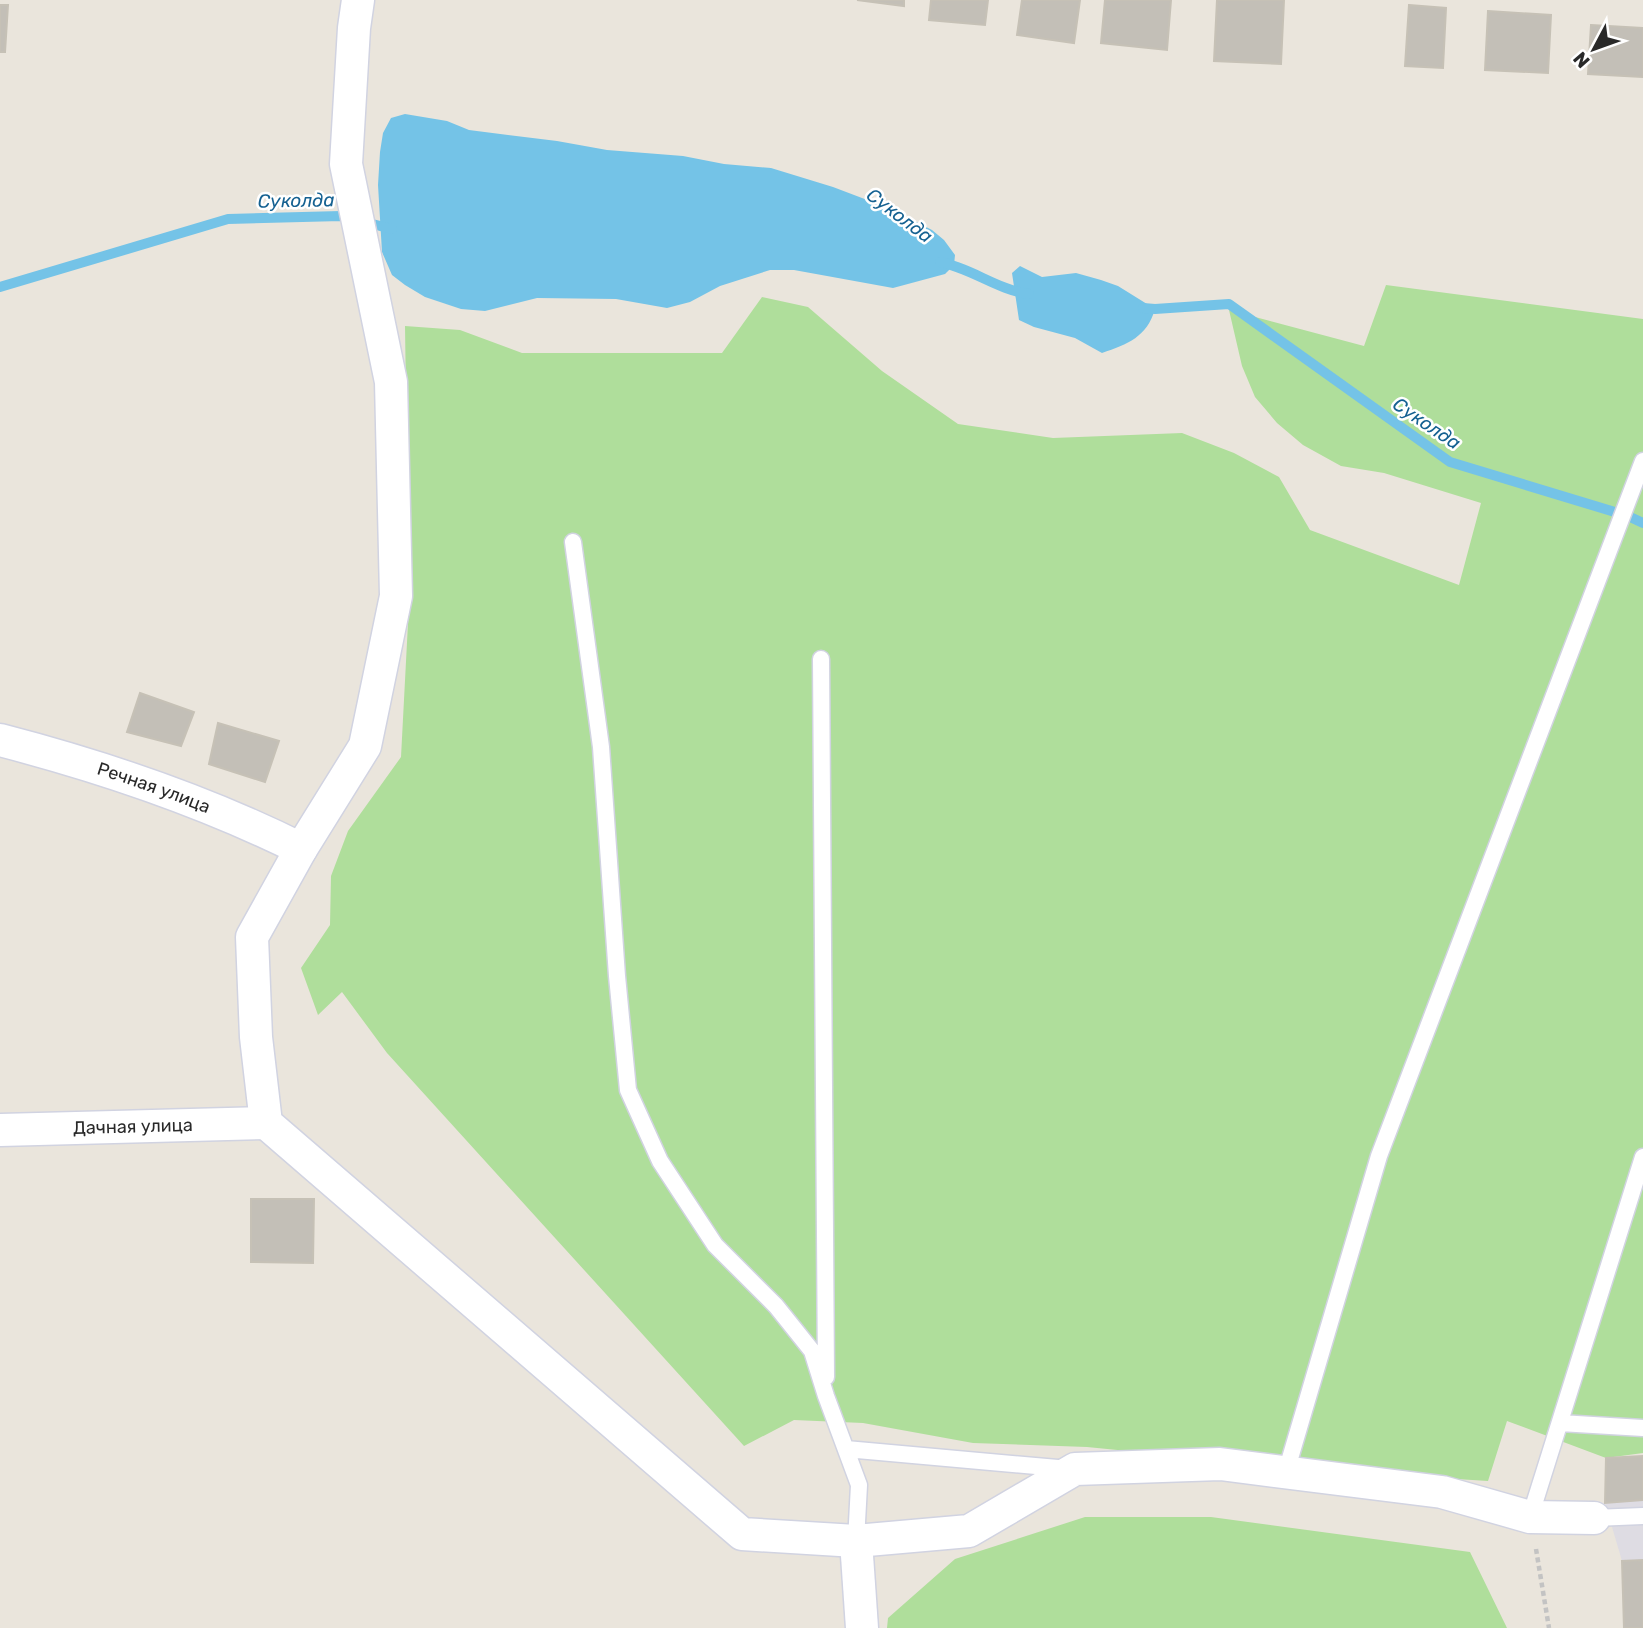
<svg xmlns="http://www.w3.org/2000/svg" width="1643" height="1628" viewBox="0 0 1643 1628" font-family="Rubik,sans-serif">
<rect width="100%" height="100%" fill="#eae5dc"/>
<path fill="#dedce3" d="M1643,1456v172h-19l-2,-67 -17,-58 1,-45z"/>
<path fill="#afde9b" d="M1386,285l257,34v1134l-37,5 -99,-37 -19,60 -157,-10 -244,-24 -114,-4 -110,-20 -69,-3 -50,26 -357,-393 -45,-61 -24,23 -17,-47 29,-43 1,-49 17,-45 53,-74 8,-153 -4,-278 55,4 62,23h200l40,-56 46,10 74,64 76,53 95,14 129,-5 52,20 45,24 31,53 149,55 22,-82 -97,-30 -43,-7 -38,-21 -26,-22 -22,-26 -13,-31 -13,-56 135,36z
M1085,1517h126l259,35 37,76h-620l1,-10 67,-59z"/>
<path fill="#74c3e7" d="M405,114l42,7 22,9 88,11 50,9 76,6 41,8 47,4 62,19 58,22 41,21 12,10 11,15 -1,10 -9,9 -52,14 -99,-18h-24l-50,16 -30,16 -23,6 -51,-9 -79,-1 -52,13 -24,-2 -36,-12 -20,-12 -13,-10 -10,-23 -4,-67 2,-33 3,-19 8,-15z
M1020,266l22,11 34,-4 25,7 17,6 37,23c-8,28 -27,35 -53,44l-27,-15 -41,-11 -15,-7 -7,-47z"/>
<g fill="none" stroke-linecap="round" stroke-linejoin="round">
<path stroke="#74c3e7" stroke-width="10" d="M940,262c31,6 58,28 89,32
M0,287l228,-68 113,-3 51,13
M1143,308l12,1 74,-5 221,158 178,54 15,7"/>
</g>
<path fill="#c3bfb7" stroke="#c6c1b6" stroke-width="2" d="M857,0h47v6z
M931,0h57l-3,25 -56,-5z
M1022,0h58l-6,43 -57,-8z
M1105,0h66l-4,50 -66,-7z
M1217,0h67l-3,64 -67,-3z
M0,5h8l-3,47h-5z
M1409,5l37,3 -3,60 -38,-2z
M1488,11l63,4 -3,58 -63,-3z
M1591,25l52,3v49l-55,-3z
M140,693l54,19 -13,34 -54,-14z
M218,723l61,18 -14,41 -56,-18z
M251,1199h63l-1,64 -62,-1z
M1643,1456v44l-38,3 1,-45z
M1643,1560v68h-19l-2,-67z"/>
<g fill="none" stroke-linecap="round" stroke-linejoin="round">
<g stroke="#d1d3e1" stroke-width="19">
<path id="service" d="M573,542l28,205 16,229 11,114 32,71 55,84 61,61 36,45 14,45 33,89 -3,56
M821,659l5,718
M1560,1423l83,5
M846,1449l223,20
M1286,1472l93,-316 264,-695
M1530,1517l113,-360
M1594,1518l49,-2"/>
</g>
<g stroke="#d1d3e1" stroke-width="35">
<g id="minor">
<path d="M358,0l-4,28 -8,136 45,218 5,214 -31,150 -64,103 -49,88 4,100 10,86 476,411 114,7 113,-10 106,-62 145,-5 222,28 88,25 64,1"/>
<path id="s1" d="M0,740c104,27 205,61 301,109"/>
<path id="s2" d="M0,1130l266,-7"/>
<path d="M856,1541l6,87"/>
</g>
</g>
<path stroke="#c3c3c3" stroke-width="4.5" stroke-dasharray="5 3.5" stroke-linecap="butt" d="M1536,1549l13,79"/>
<use href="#service" stroke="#fff" stroke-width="16"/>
<use href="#minor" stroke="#fff" stroke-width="32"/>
</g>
<g text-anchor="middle" stroke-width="5" stroke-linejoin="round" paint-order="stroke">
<g font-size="18" fill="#292929" stroke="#fff">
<text dy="6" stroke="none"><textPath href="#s1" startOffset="161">Речная улица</textPath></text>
<text dy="6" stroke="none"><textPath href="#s2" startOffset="133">Дачная улица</textPath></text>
</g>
<g font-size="19" font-style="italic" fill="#156191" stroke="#fff">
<text transform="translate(296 200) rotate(-1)" y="7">Суколда</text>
<text transform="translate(900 215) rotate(37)" y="7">Суколда</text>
<text transform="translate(1427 423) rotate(34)" y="7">Суколда</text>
</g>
</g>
<g transform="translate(1594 49) rotate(229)" stroke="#ffffff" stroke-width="5" paint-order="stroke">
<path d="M0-5L12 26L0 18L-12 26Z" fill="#292929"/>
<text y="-10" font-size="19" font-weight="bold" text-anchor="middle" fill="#292929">N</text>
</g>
</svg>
